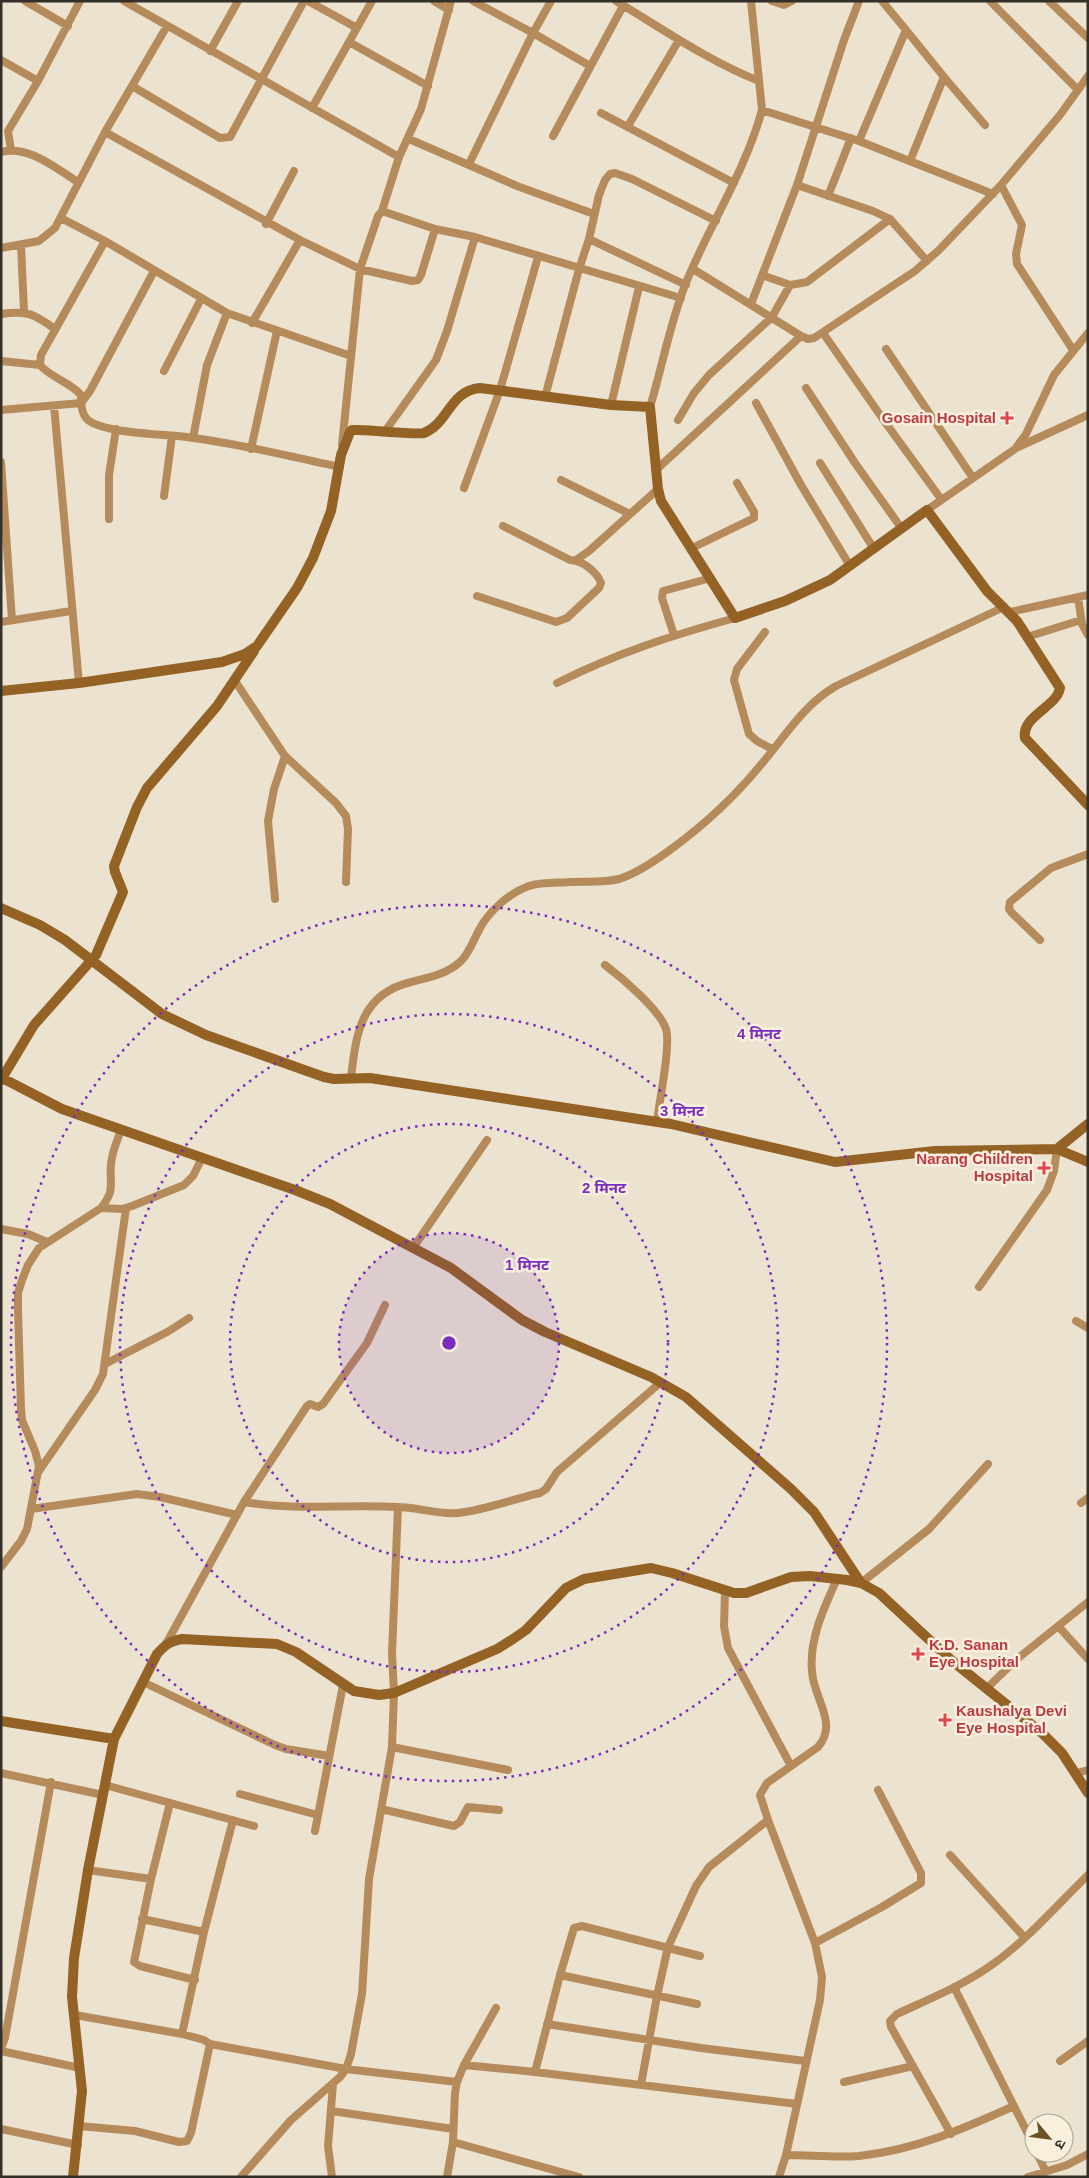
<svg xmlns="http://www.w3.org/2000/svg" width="1089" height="2178" viewBox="0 0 1089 2178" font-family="Arial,'Noto Sans Devanagari',sans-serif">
<rect width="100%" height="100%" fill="#ebe3d0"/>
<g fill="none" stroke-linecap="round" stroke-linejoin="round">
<path stroke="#b68b5b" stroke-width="8" d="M25,1l43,25
M124,1l275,156
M308,1l49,27
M434,1l15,9
M473,1l60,32 57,33
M616,1c47,28 92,60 143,80
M772,1l12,4 8,-4
M882,1l24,29
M990,1l88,89
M1049,1l39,37
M349,42l79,44
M210,51l28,-50
M1,60l37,21
M944,77l41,48
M132,86l88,52 10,-1 74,-136
M312,108l60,-107
M762,110l97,31 134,53
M601,113l133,70
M628,126l51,-86
M105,132l195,108 60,29 52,12 6,-1 3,-5 14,-46
M553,136l70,-130
M409,139l108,47 77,28
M859,141l47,-111 38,47 -34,84
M11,150l-3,-19 30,-50 42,-80
M1,152c28,-7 54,16 77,30
M469,164l64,-131 18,-32
M797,185l76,26 17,8 37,42
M1001,185l21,40 -6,29 1,10 56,86
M828,196l23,-58
M382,211l53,18 40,8 206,61
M61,218l44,23 122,72 124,43
M266,224l28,-53
M589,239l97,46
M105,241l-64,114 -1,10c11,13 30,17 41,30 0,8 0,19 7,25 17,14 81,14 105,18 49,6 98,19 147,29
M21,245l3,66
M1,248l38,-7 16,-13 50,-96 62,-106
M693,269l108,67 7,3 6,-1 101,-67 24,-21 62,-65 59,-70 28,-39
M762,275l28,10 17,-3 83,-63
M751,304l46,-119 47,-145 15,-39
M1,314c27,-4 33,0 54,15
M252,323l48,-83
M823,333l62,89 56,77
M886,349l87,129
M1,361l39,4
M164,371l37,-72
M806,388l49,75 47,66
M545,397l34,-128 10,-30 10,-44 6,-15 5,-6 5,-1 17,6 84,42
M756,403l45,82 49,81
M611,405l28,-118
M54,406l25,277
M650,407c12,-40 20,-83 35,-122 24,-59 60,-113 77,-175l-11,-109
M1,410l80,-7 9,-12 64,-120
M678,420l16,-27 15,-18 63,-58 18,-32
M386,430l50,-70 11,-29 28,-94
M193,438l14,-73 20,-52
M342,445l18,-176 18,-53 4,-5 17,-54 22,-48 30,-108
M1016,448l72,-33
M251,449l26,-118
M1,462l11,158
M820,463l54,86
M656,470l145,-134
M561,480l69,34
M464,488l36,-98 38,-133
M164,496l8,-60
M927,510l88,-61 11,-15 28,-59 34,-42
M109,519v-44l7,-46
M690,549l64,-31v-6l-17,-29
M576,560l13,-9 69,-62
M477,596l79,26 11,-4 32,-30 2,-5c-4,-11 -19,-23 -31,-23l-67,-34
M1078,597l4,27 6,11
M1010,612l78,-17
M1,622l70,-11
M765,632l-28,37 -3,11 15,54 8,7 15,8
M674,635l-12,-37 1,-7 48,-13
M1027,637l54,-17
M235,681l50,75 51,47 10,13 2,13 -2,53
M557,683c60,-30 113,-47 178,-65
M275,899l-7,-78 6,-32 11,-33
M1040,940l-28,-27 -3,-4 1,-7 41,-34 37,-14
M605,965c16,12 55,45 61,64 5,17 -7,73 -9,93
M351,1078c5,-45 10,-84 60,-96 17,-4 36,-8 49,-20 9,-8 13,-21 19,-32 9,-18 30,-37 50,-44 12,-4 28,-3 41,-4 16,-1 33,1 49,-3 19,-6 39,-20 55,-32 31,-23 61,-51 85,-80 26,-30 43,-61 77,-81l168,-79
M101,1208l21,1 10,-3 52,-21 9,-9 9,-18
M1,1229l27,5 19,8
M413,1248l74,-108
M979,1287l68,-97 7,-19 3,-22
M1076,1321l12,7
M105,1364l64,-33 20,-13
M39,1471l56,-81 8,-16 23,-166
M244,1502c54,9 100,2 153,5 21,0 40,8 61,6 28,-3 55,-14 82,-20l6,-4 11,-17 104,-90
M1081,1503l7,-5
M31,1509l106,-15 23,3 77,18
M1,1567l20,-26 6,-12 12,-63 -4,-15 -13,-31 -1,-11 -3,-99v-17l4,-13 6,-15 11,-17 62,-40c15,-19 8,-23 10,-44 1,-12 6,-23 10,-34
M861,1583l68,-54 59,-65
M725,1590l-1,36 4,22 63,118
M1058,1626l30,33
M166,1644l78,-142 63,-96 3,-2 8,3 5,-3 44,-61 18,-38
M143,1682l132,63 11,4 43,7
M986,1689l31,-30 71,-57
M392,1747l116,23
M1,1773l102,22
M1077,1773l11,-3
M105,1785l149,41
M240,1794l78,21
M170,1803l-19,76 -17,83 6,4 55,14
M381,1809l73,17 6,-4 8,-15 31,3
M315,1831l28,-146
M950,1855l74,82
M88,1870l63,9
M142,1919l62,13
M815,1943l67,-36 39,-24v-10l-43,-83
M560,1975l137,29
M954,1987l80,159
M75,2015l107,19 22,6 6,4 136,25 111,13
M547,2024l154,24 104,13
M182,2034l22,-102 29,-112
M1,2049l4,-11 46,-256
M1,2051l79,17
M1060,2061l28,-20
M464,2065l71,7 262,32
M535,2072l25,-97 14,-47 8,-2 118,30
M844,2082l69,-16
M641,2085l16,-89 11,-49 28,-61 13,-19 59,-47
M332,2111l121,18
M79,2126l56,5 44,11 8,-1 4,-8 19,-89
M1,2129l77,16
M951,2134l-60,-107 -1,-6 7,-7c32,-15 67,-29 96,-50 35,-25 64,-59 95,-89
M453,2142l126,35
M1037,2153l9,19
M786,2155c24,0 49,3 73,1 56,-6 104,-27 155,-50
M241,2177l50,-57 49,-43 6,-8 5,-15 11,-60 7,-115 23,-132 2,-54 -2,-40 6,-146
M332,2177l-4,-31 5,-62
M447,2177l6,-35 2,-49 2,-11 7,-17 32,-57
M779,2177l7,-22 34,-155 2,-23 -7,-34 -47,-123 -8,-25 7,-12 51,-36c21,-24 -5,-49 -6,-76 -3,-32 12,-63 25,-92
M1028,2177l39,-12 21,-11"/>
<path stroke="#946224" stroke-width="10" d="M1,691l78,-8 143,-21 23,-8 12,-8 40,-58 16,-30 18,-47 10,-56 9,-23 2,-2h6c12,0 60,5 66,3 25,-10 25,-42 56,-45l131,17 39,2 8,82 3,12 74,117 50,-17 45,-21 97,-70 60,81 30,30 43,67c-3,19 -39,28 -35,50l63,67
M1,908l39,17 25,15 97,74 44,21 118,42 10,2 36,-1 301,46 164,38 100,-11 122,-2 31,-25
M2,1078l60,31 233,81 35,14 121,64 71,52 23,12 106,45 35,20 105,92 23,23 47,71
M1,1080l33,-55 62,-70 27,-63 -8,-20 -1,-6 23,-59 10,-19 70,-82 37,-55
M1057,1149l31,13
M1,1721l113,18 -26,131 -14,88 -2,39 10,94 -9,86
M114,1739l43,-85c8,-9 13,-13 25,-15l95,5 19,8 58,39 25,4 15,-2 103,-44 16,-10 13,-9 40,-42 18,-9 67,-11 21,5 62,20h12l45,-16 19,-1 37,4 14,3 18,10 72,67 91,73 20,20 26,40"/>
</g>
<circle cx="449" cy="1343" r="110" fill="#7b2cbf" fill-opacity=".12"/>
<g fill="none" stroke="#7b2cbf" stroke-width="2.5" stroke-dasharray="2.5 5">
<circle cx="449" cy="1343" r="110"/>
<circle cx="449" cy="1343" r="219"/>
<circle cx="449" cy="1343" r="329"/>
<circle cx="449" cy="1343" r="438"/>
</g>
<g fill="#e0444e" stroke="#f8f0dd" stroke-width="2">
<path d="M1004.5 410.5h5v5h5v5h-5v5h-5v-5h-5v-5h5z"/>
<path d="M1041.5 1160.5h5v5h5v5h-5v5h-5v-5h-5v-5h5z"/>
<path d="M915.5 1646.5h5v5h5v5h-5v5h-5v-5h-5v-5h5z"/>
<path d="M942.5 1712.5h5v5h5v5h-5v5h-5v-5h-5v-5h5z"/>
</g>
<g text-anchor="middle" stroke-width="5" stroke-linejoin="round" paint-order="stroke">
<g font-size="15" font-weight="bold" fill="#be3a42" stroke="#f8f0dd" text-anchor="end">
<text x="996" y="423">Gosain Hospital</text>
<text x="1033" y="1164">Narang Children<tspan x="1033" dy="17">Hospital</tspan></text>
<text x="929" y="1650" text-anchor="start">K.D. Sanan<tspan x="929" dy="17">Eye Hospital</tspan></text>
<text x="956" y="1716" text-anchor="start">Kaushalya Devi<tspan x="956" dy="17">Eye Hospital</tspan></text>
</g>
</g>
<circle cx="449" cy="1343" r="8" fill="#7b2cbf" stroke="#f8f0dd" stroke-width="2.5"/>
<g font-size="15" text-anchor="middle" font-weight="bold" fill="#7b2cbf" stroke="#f8f0dd" stroke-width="5" stroke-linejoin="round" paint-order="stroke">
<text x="759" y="1039">4 मिनट</text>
<text x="682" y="1116">3 मिनट</text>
<text x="604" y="1193">2 मिनट</text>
<text x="527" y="1270">1 मिनट</text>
</g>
<rect width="1089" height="2178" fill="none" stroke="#333029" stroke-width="5"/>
<g transform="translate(1049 2138) rotate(119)"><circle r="24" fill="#f8f0dd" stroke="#a9a395"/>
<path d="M0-4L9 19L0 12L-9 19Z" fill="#6d5023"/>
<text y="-8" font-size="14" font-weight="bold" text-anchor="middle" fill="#333029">उ</text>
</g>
</svg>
